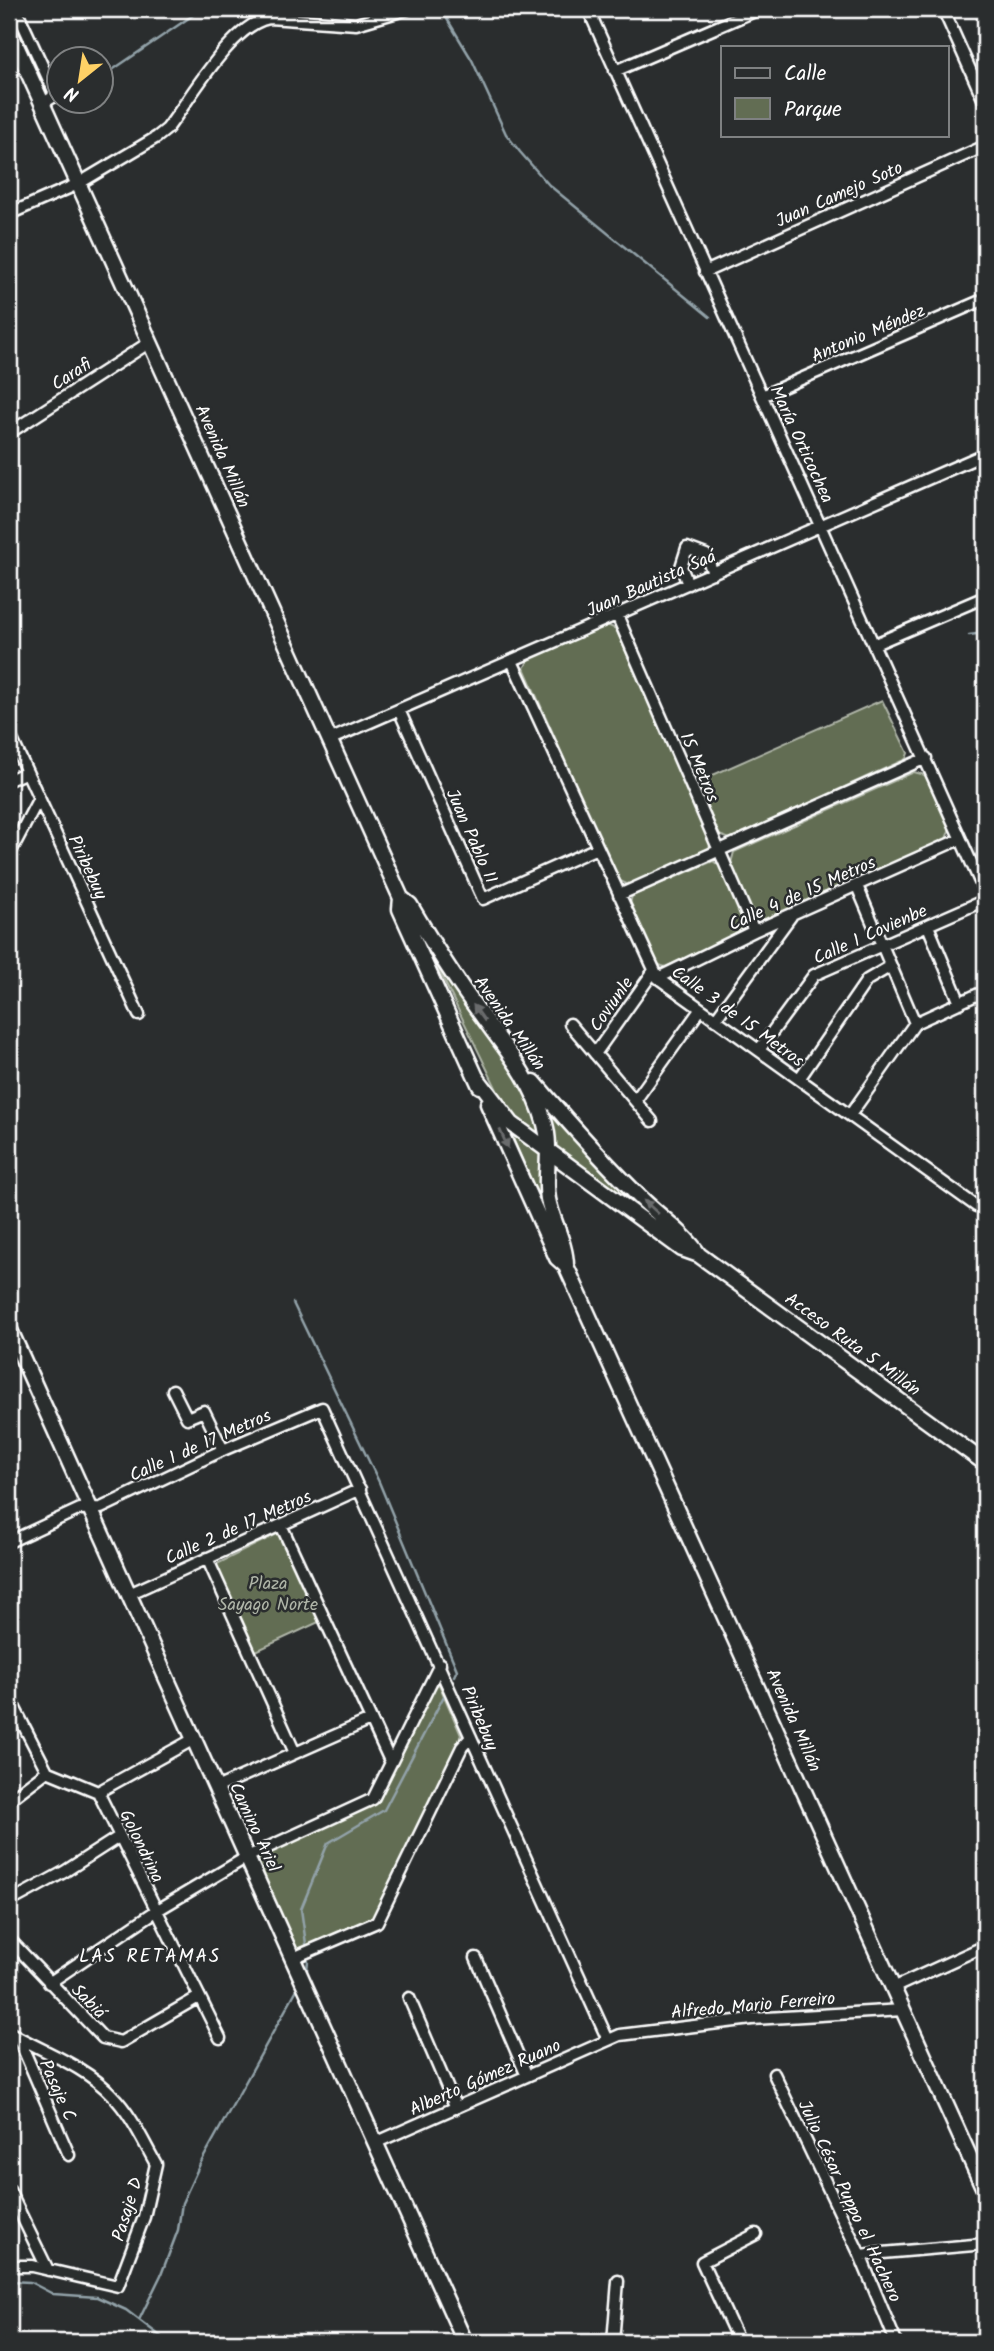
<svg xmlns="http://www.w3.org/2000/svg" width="994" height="2351" viewBox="0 0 994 2351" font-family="Kalam,sans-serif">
<rect width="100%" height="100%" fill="#2a2d2e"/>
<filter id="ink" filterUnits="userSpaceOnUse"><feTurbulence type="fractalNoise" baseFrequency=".0143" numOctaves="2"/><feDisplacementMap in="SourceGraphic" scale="14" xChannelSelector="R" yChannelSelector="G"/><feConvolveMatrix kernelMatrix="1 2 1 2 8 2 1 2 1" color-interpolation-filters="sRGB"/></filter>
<g filter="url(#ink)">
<path fill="#626d53" stroke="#b0b6a9" stroke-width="2" d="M607,625l9,4 95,215 -5,9 -75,33 -13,-6 -94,-212 6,-10z
M882,700l26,53 -2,6 -176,80 -11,-4 -22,-53z
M914,772l11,3 25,53 -4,11 -177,82 -16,-5 -22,-53 3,-11z
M713,861l8,6 24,57 -9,12 -71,31 -11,-4 -25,-56 3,-11z
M431,954l97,136 16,52 -26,-21 -17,-23z
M542,1099l138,140 -127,-91z
M517,1135l27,20v54l-31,-70z
M277,1534l5,1 39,86 -67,31 -39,-87z
M439,1684l22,51 -85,181 -74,34 -6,-2 -39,-89 120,-57 56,-114z"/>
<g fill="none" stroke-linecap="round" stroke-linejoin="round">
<path stroke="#92a2a9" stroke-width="2.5" d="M441,9l31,51 34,74 14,18 29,33 161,132
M102,77l100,-68
M63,107l7,-5
M969,635l16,-2
M293,1303l86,179 78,188 -3,6
M306,1944l-5,-35 27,-66 56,-33 61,-116
M307,1970l1,-9
M9,2281l21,1 23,12 44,3 29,13 42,32
M139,2320l22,-45 17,-45 4,-27 18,-39 97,-175"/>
<g stroke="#fff" stroke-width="15">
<path id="street" d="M16,9l38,82 -1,6 -11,7
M588,9l397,884
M943,9l42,94
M615,71l144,-62
M9,214l69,-30 79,-47 10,-8c23,-30 65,-105 102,-111l87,6 52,-15
M705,272l280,-126
M762,396l223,-97
M9,433l141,-91
M688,584l-7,-17 6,-19 19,7 7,18
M617,615l137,316
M875,644l110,-47
M512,661l146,317 318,228 9,2
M399,710l84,189 114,-51
M9,733l130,282
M329,740l656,-286
M9,780l18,-8
M9,855l30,-57
M857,886l58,137
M619,895l307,-137
M928,926l32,77
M658,978l96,-47 206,-92
M715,1020l76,-104
M570,1024l82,97
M759,1050l55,-75 171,-75
M595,1054l58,-82
M799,1079l68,-99 24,-14
M635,1101l65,-91
M850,1115l65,-92 70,-32
M173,1390l14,28 17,-7 19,39
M281,1525l110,238
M9,1542l71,-33 21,-1 122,-58 99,-42 286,632
M207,1558l88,195
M129,1594l231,-105
M9,1697l38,74 51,21 122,246
M216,1788l154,-68
M98,1792l96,-53
M9,1800l38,-29
M9,1902l55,-30 56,-36
M9,1939l94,99 18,4 76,-44
M293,1958l84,-36 85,-175 9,-10
M476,1958l51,118
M49,1983l107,-72 91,-54 126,-58 67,-135
M893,1988l92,-42
M409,1998l47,110
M9,2032c34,20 75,33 103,63 19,19 31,46 44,69l-12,53 -26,69 -86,-20h-23
M18,2037l51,118
M774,2074l86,181 36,87
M375,2143l245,-108 132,-16 151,-9
M9,2190l39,80
M860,2255l125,-11
M613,2342l5,-61
M739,2342l-37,-80 54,-28"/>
</g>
<g stroke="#fff" stroke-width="19">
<path id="secondary" d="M9,30l392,868 9,7c21,36 43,71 67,104 27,38 55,69 68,115 7,24 -1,50 3,75 4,22 18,44 18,67l419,925
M401,898l-1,11 80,177
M476,1077l36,47 170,125 17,6 286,208
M534,1082c35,41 71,82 111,120 18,17 40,32 54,53
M488,1104l69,154 9,8
M9,1328l456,1014"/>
</g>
<use href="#street" stroke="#2a2d2e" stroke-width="10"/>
<use href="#secondary" stroke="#2a2d2e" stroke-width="14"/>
</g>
<defs><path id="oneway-solid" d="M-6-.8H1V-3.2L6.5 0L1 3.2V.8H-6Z" transform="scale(1.75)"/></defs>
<g fill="#6a6c6d">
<use href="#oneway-solid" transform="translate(479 1013) rotate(-126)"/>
<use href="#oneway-solid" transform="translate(504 1139) rotate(66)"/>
<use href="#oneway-solid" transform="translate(651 1207) rotate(-138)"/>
</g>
</g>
<g text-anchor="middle" stroke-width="5" stroke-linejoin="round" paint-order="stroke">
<g font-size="18" fill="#fff" stroke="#2a2d2e">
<text transform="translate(839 194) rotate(-24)" y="6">Juan Camejo Soto</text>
<text transform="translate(868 333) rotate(-23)" y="6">Antonio Méndez</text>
<text transform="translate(71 374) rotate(-33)" y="6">Carafi</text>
<text transform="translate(802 444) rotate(65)" y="6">María Orticochea</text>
<text transform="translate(223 456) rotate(66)" y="6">Avenida Millán</text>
<text transform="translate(651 583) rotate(-24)" y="6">Juan Bautista Saá</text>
<text transform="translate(700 767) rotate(67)" y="6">15 Metros</text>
<text transform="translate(472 836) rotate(66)" y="6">Juan Pablo II</text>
<text transform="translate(88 867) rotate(65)" y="6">Piribebuy</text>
<text transform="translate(802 893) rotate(-24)" y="6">Calle 4 de 15 Metros</text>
<text transform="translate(870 934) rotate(-24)" y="6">Calle 1 Covienbe</text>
<text transform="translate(611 1004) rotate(-55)" y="6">Coviunle</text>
<text transform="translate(738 1016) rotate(36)" y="6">Calle 3 de 15 Metros</text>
<text transform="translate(510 1023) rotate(55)" y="6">Avenida Millán</text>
<text transform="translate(853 1344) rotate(36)" y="6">Acceso Ruta 5 Millán</text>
<text transform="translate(200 1445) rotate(-24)" y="6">Calle 1 de 17 Metros</text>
<text transform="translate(238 1527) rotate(-24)" y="6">Calle 2 de 17 Metros</text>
<text transform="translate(480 1718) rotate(67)" y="6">Piribebuy</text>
<text transform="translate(794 1720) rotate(66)" y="6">Avenida Millán</text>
<text transform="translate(255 1827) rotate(65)" y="6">Camino Ariel</text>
<text transform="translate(142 1846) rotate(64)" y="6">Golondrina</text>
<text transform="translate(89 2001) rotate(45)" y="6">Sabiá</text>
<text transform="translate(753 2005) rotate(-5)" y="6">Alfredo Mario Ferreiro</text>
<text transform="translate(485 2077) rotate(-24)" y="6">Alberto Gómez Ruano</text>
<text transform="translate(58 2090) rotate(66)" y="6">Pasaje C</text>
<text transform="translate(850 2201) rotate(65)" y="6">Julio César Puppo el Hachero</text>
<text transform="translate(127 2209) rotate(-73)" y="6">Pasaje D</text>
</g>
<g font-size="18" fill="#b0b6a9" stroke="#2a2d2e">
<text x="268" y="1589">Plaza<tspan x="268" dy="21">Sayago Norte</tspan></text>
</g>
<g font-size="19" letter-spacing="2" fill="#fff" stroke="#2a2d2e">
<text x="150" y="1962">LAS RETAMAS</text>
</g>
</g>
<rect width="994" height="2351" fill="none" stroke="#2a2d2e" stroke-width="35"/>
<rect x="18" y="18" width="959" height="2316" fill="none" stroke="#fff" stroke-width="2.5" filter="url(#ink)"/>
<rect x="721" y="46" width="228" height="91" fill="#2a2d2e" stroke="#7f8182" stroke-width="2"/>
<rect x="735" y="68" width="35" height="10" fill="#2a2d2e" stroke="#7f8182" stroke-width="2"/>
<text x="784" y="80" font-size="21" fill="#ffffff">Calle</text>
<rect x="735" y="98" width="35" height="21" fill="#626d53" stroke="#7f8182" stroke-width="2"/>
<text x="784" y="116" font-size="21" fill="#ffffff">Parque</text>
<g transform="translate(80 80) rotate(210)"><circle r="33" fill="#2a2d2e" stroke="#7f8182" stroke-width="2"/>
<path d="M0-5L12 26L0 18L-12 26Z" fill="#ffd166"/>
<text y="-10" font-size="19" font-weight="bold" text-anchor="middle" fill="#ffffff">N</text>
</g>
</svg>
